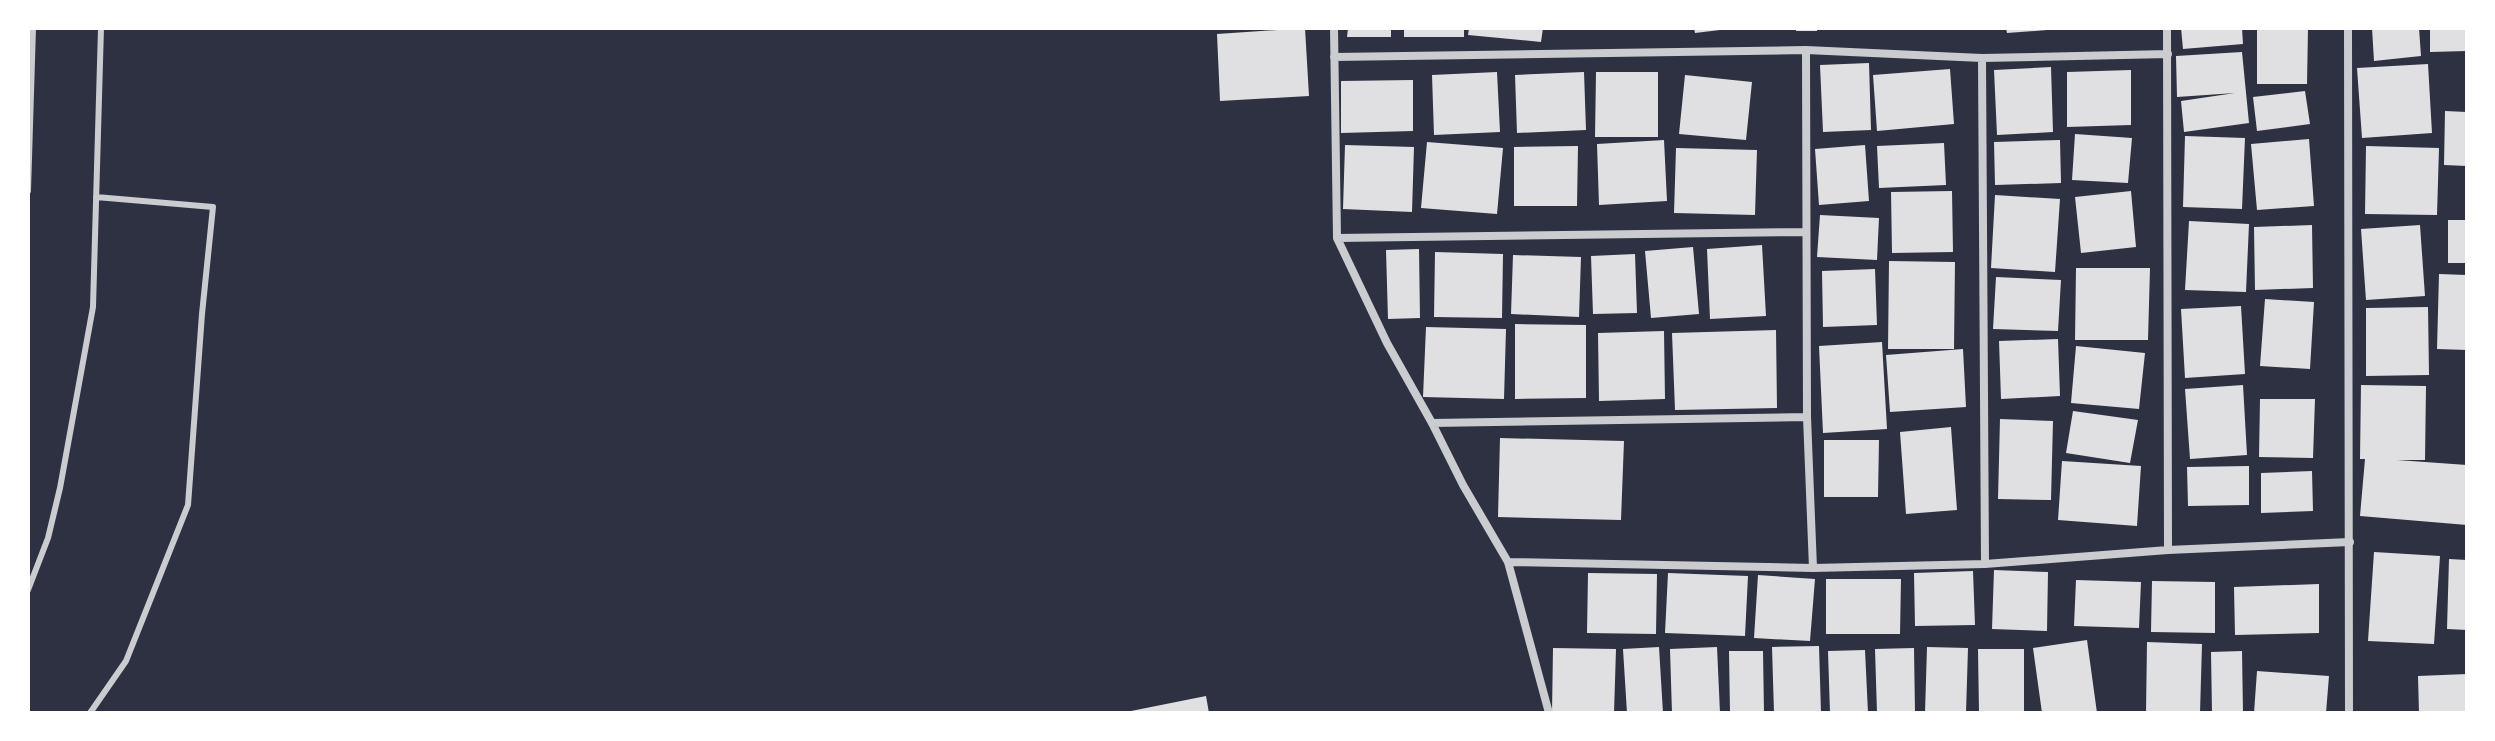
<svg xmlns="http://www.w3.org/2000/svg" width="2495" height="741" viewBox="0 0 2495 741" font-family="'Titillium Web',sans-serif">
<rect width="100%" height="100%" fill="#2d3142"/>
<path fill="#e0e0e3" d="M1305,28l4,68 -89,5 -3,-67z
M1348,28h43v9h-44z
M1404,28h60v9h-60z
M1469,28h74l-2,14 -73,-7z
M1694,28h26v2l-25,3z
M1796,28h21v3h-21z
M2006,28h41v2l-40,3z
M2181,28h61l1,16 -60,5z
M2257,28h51l-1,56h-50z
M2372,28h47l2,28 -47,5z
M2430,28h37v23l-37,1z
M2242,52l7,71 -65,9 -3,-31 54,-8 -58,4 -1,-41z
M1869,63l2,67 -48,2 -3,-67z
M2428,64l4,69 -70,5 -5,-70z
M2051,67l2,65 -56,3 -3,-65z
M1950,69l4,55 -77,7 -4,-56z
M2131,70v55l-64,2v-55z
M1497,72l3,60 -66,3 -2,-60z
M1584,72l2,58 -69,3 -2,-58z
M1596,72h62v65h-63z
M1685,75l67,7 -6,58 -67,-6z
M1413,80v51l-72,2v-52z
M2305,91l5,33 -53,7 -4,-34z
M2445,111l22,1v54l-23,-1z
M2075,134l57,4 -4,45 -56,-3z
M2185,136l60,2 -3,71 -59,-2z
M2309,139l5,67 -57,4 -6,-66z
M1664,140l3,61 -68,4 -2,-61z
M2060,140l1,43 -66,2 -1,-43z
M1427,142l76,6 -6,66 -76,-6z
M1944,143l2,42 -67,3 -2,-42z
M1345,145l69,2 -2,65 -69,-3z
M1865,145l4,56 -50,4 -4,-56z
M1578,146l-1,60h-63v-59z
M2366,146l73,2 -2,67 -72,-1z
M1676,148l81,2 -2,65 -81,-2z
M1952,191l1,61 -61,1 -1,-61z
M2131,191l5,56 -55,6 -6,-56z
M1995,195l65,4 -5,73 -64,-4z
M1820,215l59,3 -2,42 -60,-3z
M2448,220h19v43h-19z
M2189,221l60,3 -3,68 -61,-2z
M2312,225l1,63 -58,2 -1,-63z
M2420,225l5,71 -59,4 -5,-71z
M1762,245l4,71 -56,3 -3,-70z
M1693,247l6,67 -48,4 -6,-67z
M1419,249l1,69 -32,1 -2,-69z
M1435,252l68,2 -1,64 -68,-1z
M1635,254l2,59 -44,1 -2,-58z
M1513,255l68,2 -2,60 -68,-3z
M1889,261l66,1 -1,87h-66z
M2076,268h74l-2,72h-73z
M1875,269l2,56 -54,2 -1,-56z
M2439,274l28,1v75l-30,-1z
M1996,277l65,3 -3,51 -65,-2z
M2265,299l49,3 -4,67 -50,-3z
M2241,306l4,68 -60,4 -4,-69z
M2428,307l1,68 -63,1v-68z
M1515,324l71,1v73l-71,1z
M1426,327l80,2 -2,70 -81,-2z
M1776,330l1,78 -102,2 -3,-77z
M1664,331l1,68 -66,2 -1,-68z
M2058,339l2,57 -59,3 -2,-58z
M1882,342l5,87 -64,4 -4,-87z
M2076,346l69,7 -6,56 -68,-6z
M1963,349l3,58 -76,5 -4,-57z
M2243,385l4,70 -57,4 -5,-70z
M2361,385l65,1 -1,74h-28l70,5v60l-107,-9 5,-57h-5z
M2260,399h55l-2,59 -54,-1z
M2073,411l65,9 -8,43 -64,-10z
M2000,419l53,2 -2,79 -53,-1z
M1951,427l6,83 -51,4 -6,-82z
M1500,438l124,3 -3,79 -123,-3z
M1824,440h55l-1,57h-54z
M2062,461l79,5 -4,60 -79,-6z
M2249,466v39l-61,1 -1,-39z
M2312,471l1,40 -52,2v-40z
M2374,552l66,4 -6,88 -66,-3z
M2449,559l18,1v70l-20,-1z
M1994,570l54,2 -1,59 -55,-2z
M1973,571l2,54 -60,1 -1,-53z
M1588,573l69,1 -1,60 -69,-1z
M1668,573l80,3 -3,60 -80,-3z
M1758,575l57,4 -5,62 -56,-3z
M1826,579h75l-1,55h-74z
M2076,580l65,2 -2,46 -65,-2z
M2152,581l63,1v51l-64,-1z
M2319,584v49l-84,2 -1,-48z
M2087,640l10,73h-55l-9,-65z
M2147,642l55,2 -2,69h-54z
M1819,646l2,67h-47l-2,-66z
M1659,647l4,66h-36l-4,-64z
M1717,647l3,66h-48l-2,-64z
M1927,647l41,1 -2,65h-41z
M1553,648l63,1 -2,64h-62z
M1914,648l1,65h-38l-2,-64z
M1978,649h46v64h-45z
M1865,650l3,63h-38l-2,-62z
M1729,651h34l1,62h-34z
M2242,651l1,62h-31l-1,-61z
M2257,671l72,5 -3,37h-72z
M2467,674v39h-48l-1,-37z
M1206,696l3,17h-83v-1z"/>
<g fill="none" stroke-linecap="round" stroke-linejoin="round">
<path stroke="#caccd0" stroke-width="6" d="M28,191l5,-163
M28,590l20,-52 12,-50 33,-181 8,-279
M90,713l36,-52 62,-156 14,-191 11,-107 -117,-10"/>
<path stroke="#caccd0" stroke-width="8" d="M1334,28l3,210 50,105 45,80 31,62 45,77 41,151
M2167,28l1,522
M2348,28l1,685
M1806,50l1,367 6,151
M1334,57l472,-7 176,8 186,-4
M1982,58l3,506
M1337,238l469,-6
M1432,423l375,-6
M1508,562l305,6 172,-4 183,-14 182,-8"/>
</g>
<rect width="2495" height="741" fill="none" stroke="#ffffff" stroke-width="60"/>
</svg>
